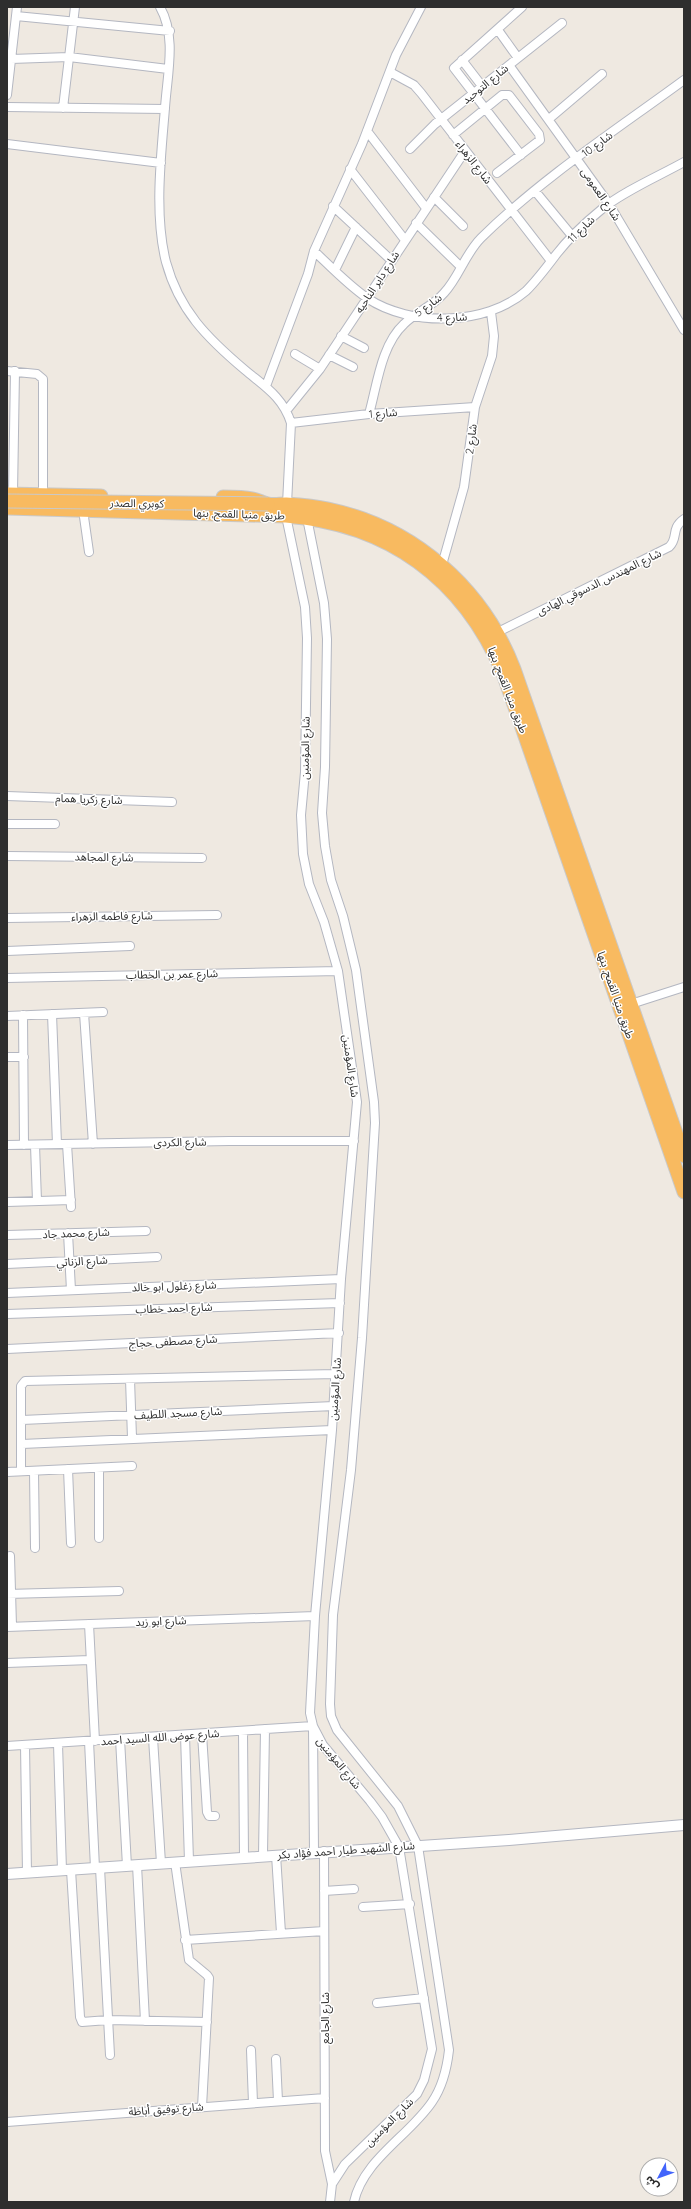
<svg xmlns="http://www.w3.org/2000/svg" width="691" height="2209" viewBox="0 0 691 2209" font-family="Quicksand,'Noto Sans Arabic',sans-serif">
<rect width="100%" height="100%" fill="#efe9e1"/>
<g fill="none" stroke-linecap="round" stroke-linejoin="round">
<g stroke="#b4b7c1" stroke-width="10">
<path id="minor" d="M160,7c17,30 7,68 5,101 -4,48 -11,107 1,154 13,48 41,76 79,108 19,16 38,27 46,53l-4,81
M16,16l154,15
M498,30l20,28
M11,59l58,-2 99,12
M462,60l20,26
M509,65l100,139 75,126
M390,72l24,13 7,8 130,168
M7,95l10,-88
M7,107l158,2
M63,108l12,-101
M549,119l53,-45
M367,131l59,77
M453,135l49,-40h7l30,39 1,6 -43,33
M7,144l154,19
M410,149l25,-25 127,-101
M521,155l-67,-87 68,-61
M350,169l55,71
M535,191l38,46
M434,197l29,29
M333,206l58,54
M416,223l44,43
M314,251c17,16 34,34 53,47 43,29 119,28 159,-7 11,-11 20,-23 29,-35 13,-17 31,-34 47,-47 22,-18 57,-33 82,-47
M335,270l21,-43
M341,336l23,12
M295,354l25,15
M329,355l24,12
M7,371l30,3 6,5v116
M266,386l42,-112 6,-23 48,-107 34,-89 25,-48
M286,411l34,-42 145,-218
M369,414c8,-28 12,-69 35,-90 12,-12 29,-18 40,-31 15,-16 21,-39 37,-55 61,-60 135,-108 203,-158
M291,423l78,-9 106,-7
M13,494l2,-123
M83,510l6,42
M286,516l19,91 2,31 -2,134 -4,43 2,39 6,30 15,38 14,49 19,131 -16,177 -9,151 -17,186 -5,97 3,13 10,19 47,56 12,16 17,30 33,202 -8,31 -7,14 -72,70 -13,20 -2,18
M307,518l17,85 3,36 -2,128 -3,46 3,33 6,34 12,36 13,54 18,132 1,21 -13,215 -11,132 -18,145 -3,89 1,12 6,14 61,76 20,40 31,204c-2,18 -6,36 -17,52 -23,34 -69,58 -78,100
M442,565l22,-78 11,-80 17,-51 2,-20 -3,-24
M498,632l171,-85c10,-9 1,-18 15,-28
M7,796l165,6
M7,824h48
M7,856l195,2
M7,918l210,-3
M7,951l123,-5
M7,978l331,-7
M631,1004l53,-17
M84,1013l9,131
M52,1014l5,130
M23,1015l1,130
M7,1016l96,-4
M7,1057h17
M67,1144l4,63
M7,1145l222,-4h125
M35,1145l2,56
M7,1202l64,-2
M68,1233l3,57
M7,1235l139,-4
M7,1264l150,-7
M7,1293l334,-14
M7,1314l333,-11
M7,1349l332,-16
M130,1379l2,59
M22,1420l312,-14
M22,1444l310,-14
M99,1468v70
M68,1469l3,74
M21,1471v-85l4,-5 311,-7
M34,1471l1,77
M7,1472l125,-6
M10,1556l2,70
M7,1594l112,-3
M89,1624l6,117
M7,1627l308,-11
M7,1663l83,-3
M243,1731l1,126
M202,1734l5,78 2,4h6
M185,1735l4,126
M153,1738l8,125
M120,1739l7,127
M89,1741l6,127
M58,1744l4,126
M25,1745l2,128
M7,1746l306,-20 1,126
M324,1851l1,300 7,33
M263,1855l2,-126
M276,1855l5,78
M175,1862l14,98 18,15 2,3 -7,129
M137,1865l8,156
M100,1868l10,187
M71,1870l9,147 2,5 26,-2 99,2
M324,1891l30,-2
M363,1907l47,-3
M185,1940l139,-9
M377,2003l47,-5
M251,2050l2,53
M276,2059l2,42
M7,2122l318,-24"/>
</g>
<g stroke="#b4b7c1" stroke-width="12">
<path id="tertiary" d="M7,1874l502,-34 175,-15"/>
</g>
<g stroke="#c9c9c9" stroke-width="15">
<path id="trunk" d="M7,494l94,2
M223,497c10,0 20,0 30,2 5,1 10,4 15,5 5,1 12,0 18,0 14,1 28,2 42,5 86,18 155,79 186,160l170,487
M7,508l279,8c102,8 177,62 217,157l181,519"/>
</g>
<use href="#minor" stroke="#fff" stroke-width="8"/>
<use href="#tertiary" stroke="#fff" stroke-width="10"/>
<use href="#trunk" stroke="#f8ba60" stroke-width="13"/>
<g stroke="#c9c9c9" stroke-width="15" stroke-linecap="butt">
<path id="trunk-bridge" d="M7,501l261,3"/>
</g>
<use href="#trunk-bridge" stroke="#f8ba60" stroke-width="13"/>
</g>
<g text-anchor="middle" stroke-width="3" stroke-linejoin="round" paint-order="stroke">
<g font-size="11" fill="#2e2e2e" stroke="#fff">
<text transform="translate(485 84) rotate(-39)" y="4">شارع التوحيد</text>
<text transform="translate(597 144) rotate(-36)" y="4">شارع 10</text>
<text transform="translate(474 162) rotate(52)" y="4">شارع الزهراء</text>
<text transform="translate(601 194) rotate(56)" y="4">شارع العمومى</text>
<text transform="translate(581 229) rotate(-44)" y="4">شارع 11</text>
<text transform="translate(377 282) rotate(-57)" y="4">شارع داير الناحيه</text>
<text transform="translate(428 305) rotate(-36)" y="4">شارع 5</text>
<text transform="translate(452 317) rotate(-2)" y="4">شارع 4</text>
<text transform="translate(383 413) rotate(-4)" y="4">شارع 1</text>
<text transform="translate(471 439) rotate(-83)" y="4">شارع 2</text>
<text transform="translate(137 503) rotate(1)" y="4">كوبري الصدر</text>
<text transform="translate(239 514) rotate(2)" y="4">طريق منيا القمح, بنها</text>
<text transform="translate(599 582) rotate(-26)" y="4">شارع المهندس الدسوقي الهادى</text>
<text transform="translate(508 690) rotate(69)" y="4">طريق منيا القمح, بنها</text>
<text transform="translate(305 748) rotate(-89)" y="4">شارع المؤمنين</text>
<text transform="translate(89 799) rotate(2)" y="4">شارع زكريا همام</text>
<text transform="translate(104 857) rotate(1)" y="4">شارع المجاهد</text>
<text transform="translate(112 916) rotate(-1)" y="4">شارع فاطمه الزهراء</text>
<text transform="translate(172 974) rotate(-1)" y="4">شارع عمر بن الخطاب</text>
<text transform="translate(616 995) rotate(71)" y="4">طريق منيا القمح, بنها</text>
<text transform="translate(351 1066) rotate(82)" y="4">شارع المؤمنين</text>
<text transform="translate(180 1142) rotate(-1)" y="4">شارع الكردى</text>
<text transform="translate(76 1233) rotate(-2)" y="4">شارع محمد جاد</text>
<text transform="translate(82 1261) rotate(-3)" y="4">شارع الزناتي</text>
<text transform="translate(174 1286) rotate(-2)" y="4">شارع زغلول ابو خالد</text>
<text transform="translate(174 1308) rotate(-2)" y="4">شارع احمد خطاب</text>
<text transform="translate(173 1341) rotate(-3)" y="4">شارع مصطفى حجاج</text>
<text transform="translate(335 1389) rotate(-86)" y="4">شارع المؤمنين</text>
<text transform="translate(178 1413) rotate(-3)" y="4">شارع مسجد اللطيف</text>
<text transform="translate(161 1621) rotate(-2)" y="4">شارع ابو زيد</text>
<text transform="translate(160 1737) rotate(-4)" y="4">شارع عوض الله السيد احمد</text>
<text transform="translate(339 1763) rotate(51)" y="4">شارع المؤمنين</text>
<text transform="translate(346 1850) rotate(-4)" y="4">شارع الشهيد طيار احمد فؤاد بكر</text>
<text transform="translate(325 2018) rotate(-90)" y="4">شارع الجامع</text>
<text transform="translate(166 2109) rotate(-4)" y="4">شارع توفيق أباظة</text>
<text transform="translate(389 2122) rotate(-45)" y="4">شارع المؤمنين</text>
</g>
</g>
<rect width="691" height="2209" fill="none" stroke="#2e2e2e" stroke-width="16"/>
<g transform="translate(659 2177) rotate(229)"><circle r="19" fill="#ffffff" stroke="#ababab"/>
<path d="M0-3L7 15L0 10L-7 15Z" fill="#4264fb"/>
<text y="-6" font-size="11" font-weight="bold" text-anchor="middle" fill="#2e2e2e">ش</text>
</g>
</svg>
